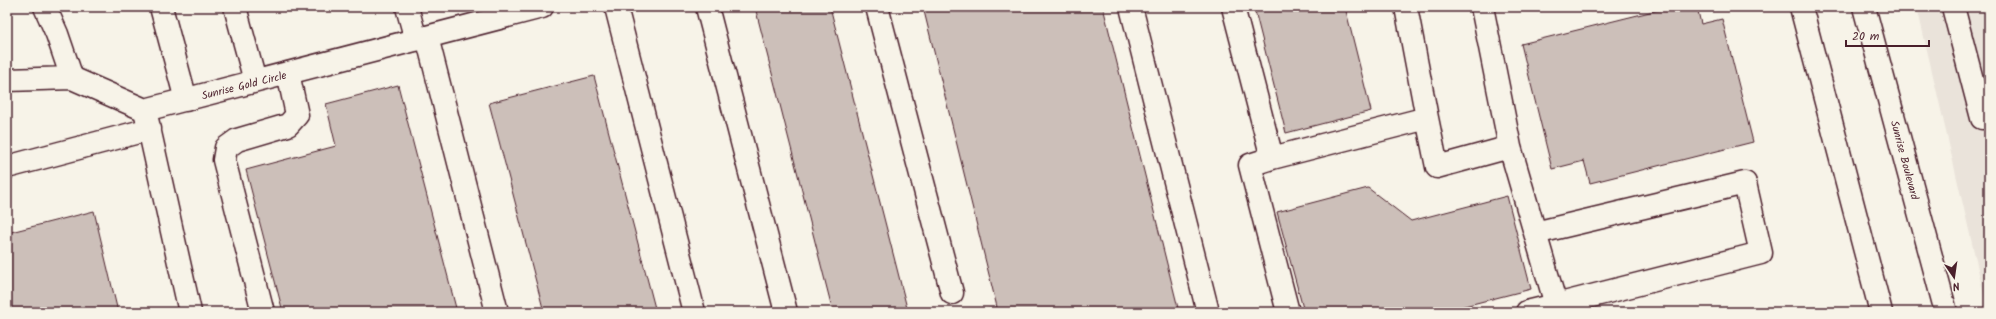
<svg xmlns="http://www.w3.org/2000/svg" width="1996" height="319" viewBox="0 0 1996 319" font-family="Kalam,sans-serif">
<rect width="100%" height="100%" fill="#f7f3e8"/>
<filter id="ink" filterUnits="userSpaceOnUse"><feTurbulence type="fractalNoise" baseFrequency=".025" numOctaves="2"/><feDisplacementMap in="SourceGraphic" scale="8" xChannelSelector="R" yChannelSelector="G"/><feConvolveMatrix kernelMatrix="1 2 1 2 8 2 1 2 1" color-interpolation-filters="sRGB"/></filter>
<g filter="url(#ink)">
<path fill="#eae3da" d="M1917,7h72v305h-1z"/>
<path fill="#ccbfb9" stroke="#4a1f2b" d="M755,7h75l78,305h-75z
M923,7h180l76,305h-202l20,-5z
M1254,7h91l26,104 -85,22z
M1670,7h27l4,17 21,-5 31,123 -163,41 -6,-22 -32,8 -31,-125z
M594,76l62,236h-112l-55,-209z
M398,85l59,227h-174l-37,-142 90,-24 -10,-42z
M1368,188l43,33 96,-25 24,93 -90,23h-137l-27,-100z
M94,211l24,101h-111v-79z"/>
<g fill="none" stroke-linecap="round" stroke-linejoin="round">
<g stroke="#4a1f2b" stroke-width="25">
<path id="minor" d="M45,7l12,27 15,44 73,32
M161,7l25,93
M235,7l20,74
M407,7l9,33
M616,7l78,305
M707,7l79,305
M877,7l75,286
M1131,7l77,305
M1233,7l39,151 155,-40 -21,-111
M1953,7l29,111 7,-2
M427,37l70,275
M7,80l65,-2
M1427,118l10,49 73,-20 -28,-140
M1510,147l46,158 205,-52 -16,-70 -210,50
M1272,158l-22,7 38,147
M7,167l143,-38
M190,312l-45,-202 397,-103
M263,312l-39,-152 2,-12 11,-8 51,-15 9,-10 -9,-42
M1527,312l29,-7"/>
</g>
<g stroke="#4a1f2b" stroke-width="25">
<path id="major" d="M1801,7l80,305
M1864,7l82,305"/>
</g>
<use href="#minor" stroke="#f7f3e8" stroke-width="22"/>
<use href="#major" stroke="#f7f3e8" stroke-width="22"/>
</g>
</g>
<g text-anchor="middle" stroke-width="3.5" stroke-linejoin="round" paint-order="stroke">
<g font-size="11" fill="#4a1f2b" stroke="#f7f3e8">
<text transform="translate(244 85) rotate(-14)" y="4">Sunrise Gold Circle</text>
<text transform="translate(1905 160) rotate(75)" y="4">Sunrise Boulevard</text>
</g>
</g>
<rect width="1996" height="319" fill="none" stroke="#f7f3e8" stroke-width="24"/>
<rect x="12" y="12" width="1972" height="295" fill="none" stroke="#4a1f2b" stroke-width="1.5" filter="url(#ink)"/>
<g transform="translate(1954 277) rotate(167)" stroke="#f7f3e8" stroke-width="3" paint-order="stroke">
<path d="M0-3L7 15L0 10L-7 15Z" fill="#4a1f2b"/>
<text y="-6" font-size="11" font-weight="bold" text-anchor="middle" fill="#4a1f2b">N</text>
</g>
<path d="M1846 40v6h83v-6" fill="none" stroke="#4a1f2b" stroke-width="2"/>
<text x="1852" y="40" font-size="12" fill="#4a1f2b" stroke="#f7f3e8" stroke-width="3" paint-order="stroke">20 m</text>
</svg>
